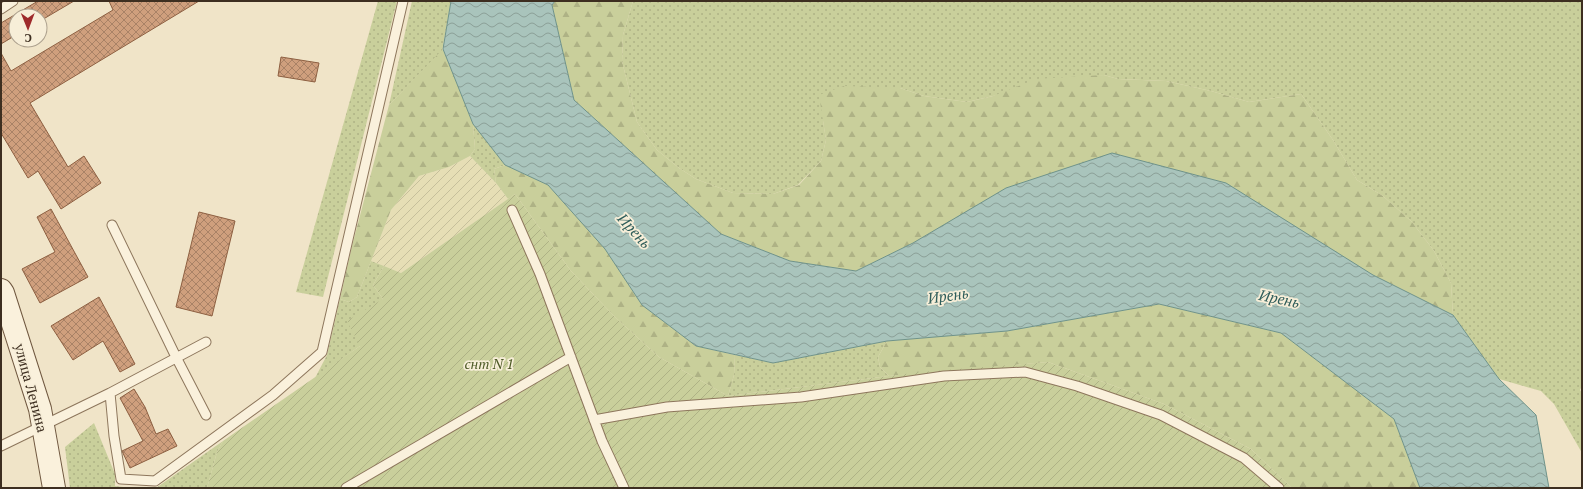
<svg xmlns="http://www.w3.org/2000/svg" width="1583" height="489" viewBox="0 0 1583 489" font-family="'PT Serif',serif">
<defs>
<pattern id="farmland-furrows" width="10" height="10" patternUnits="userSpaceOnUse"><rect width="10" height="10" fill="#e6deb5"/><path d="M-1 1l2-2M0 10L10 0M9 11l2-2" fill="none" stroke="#c6bf9b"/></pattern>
<pattern id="grass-dots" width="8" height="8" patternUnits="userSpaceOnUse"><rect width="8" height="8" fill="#c9cf9b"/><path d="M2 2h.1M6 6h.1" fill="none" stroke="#aeb285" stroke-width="1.8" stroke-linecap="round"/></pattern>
<pattern id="forest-firs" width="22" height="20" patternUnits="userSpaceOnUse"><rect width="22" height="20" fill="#c9cf9b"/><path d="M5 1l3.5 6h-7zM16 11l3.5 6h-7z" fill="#aeb285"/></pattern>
<pattern id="garden-furrows" width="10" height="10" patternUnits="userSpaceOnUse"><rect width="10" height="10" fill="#c9cf9b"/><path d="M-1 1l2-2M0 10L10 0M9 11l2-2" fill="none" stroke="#aeb285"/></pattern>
<pattern id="water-waves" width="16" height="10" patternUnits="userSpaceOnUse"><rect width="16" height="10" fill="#a9c4bc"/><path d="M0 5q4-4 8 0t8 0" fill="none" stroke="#8ba098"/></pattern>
<pattern id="building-cross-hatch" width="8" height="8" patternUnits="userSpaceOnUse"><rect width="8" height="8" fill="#cf9f7d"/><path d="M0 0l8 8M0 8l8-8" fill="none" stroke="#a98266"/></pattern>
</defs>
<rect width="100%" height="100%" fill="#f0e4c8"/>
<path fill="url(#farmland-furrows)" d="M470,156l26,27 12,16 -107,74 -30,-12 20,-51 28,-34 30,-9z"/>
<path fill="url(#grass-dots)" d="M378,1h19l-74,296 -27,-5z
M412,1h39l-9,50 -53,54z
M633,1h949v385l-2,4 2,3v60l-28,-49 -13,-13 -42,-12 -46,-64 -2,-32 -17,-32 -22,-29 -29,-26 -26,-16 -24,-40 -32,-46 -52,8 -38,-11 -45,-10 -48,-2 -14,-4 -111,21 -26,6 -43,-6 -24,-8 -77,32 3,20 -5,21 -23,24 -25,9 -40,-1 -37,-14 -17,-11 -22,-18 -20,-28 -15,-61 1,-26z
M473,124l32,41 -11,4 2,14 -26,-27 5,-7z
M371,261l13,5 -11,19 10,14 -23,47 -45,32 12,-23 13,-56 9,3 8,-5z
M887,341l-9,16 2,10 9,9 -161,20 6,-21 1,-20 38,8z
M94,423l21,51v12l17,2h-62l-5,-41z
M223,441l-6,11 -10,36h-51z"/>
<path fill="url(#forest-firs)" d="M555,1h78l-10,34 -1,26 15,61 20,28 22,18 17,11 37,14 40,1 26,-9 22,-24 5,-21 -7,-45 25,-9 56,2 24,8 43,6 26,-6 43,-17 68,-4 14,4 48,2 45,10 38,11 52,-8 32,46 24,40 26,16 29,26 22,29 17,32 2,32 -80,-40 -460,-32 -57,28 -66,-10 -69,-27 -147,-134 -22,-95z
M443,49l30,75 2,25 -5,7 -21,11 -30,9 -28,34 -34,87 -8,5 -9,-3 12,-53 37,-141z
M505,165l43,20 57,64 37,56 54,41 39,9 -1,20 -6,21 -69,-39 -45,-41 -43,-45 -56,-77 -7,5 -12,-16 -2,-14z
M1159,304l122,29 113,86 26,69h-128l-41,-39 -87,-45 -116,-42 -159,14 -9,-9 -2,-10 9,-16 120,-10z"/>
<path fill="url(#garden-furrows)" d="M515,194l56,77 43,45 45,41 69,39 193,-24 127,-10 116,42 87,45 41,39h-1085l10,-36 6,-11 137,-95 -13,-25 36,-22 -10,-14 11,-19 17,7z"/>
<path fill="url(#water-waves)" stroke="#6f938a" d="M451,1h104l-3,4 22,95 147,134 69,27 66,10 57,-28 93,-55 106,-35 114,30 147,92 80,40 46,64 37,36 13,73h-129l-26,-69 -113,-86 -122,-29 -152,27 -120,10 -114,22 -77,-17 -54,-41 -37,-56 -57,-64 -43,-20 -32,-41 -30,-75z"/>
<path fill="url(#building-cross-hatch)" stroke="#8d5f41" d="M38,1h36l-34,20v-5h-24v19l-15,9v-21z
M109,1h90l-169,102 38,64 16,-11 17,27 -40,26 -23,-38 -10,7 -27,-45v-80l10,18 102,-61z
M281,57l38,6 -4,19 -37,-6z
M51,209l37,68 -48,26 -18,-34 33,-17 -18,-35z
M199,212l36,9 -23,95 -36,-9z
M99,297l36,67 -15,8 -17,-31 -30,19 -22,-34z
M134,389l11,18 11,27 12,-5 9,17 -47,22 -8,-17 21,-10 -23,-43z"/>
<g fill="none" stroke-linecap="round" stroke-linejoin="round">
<g stroke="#8d765c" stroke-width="11">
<path id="lane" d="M1,9l12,-8
M512,210l28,64 62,167 22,47
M112,225l64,132 30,58
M110,393l96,-51
M594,420l73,-13 134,-10 143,-21 81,-4 52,14 84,29 83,43 35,30
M1,446l109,-53 4,43 7,43 34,2 118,-86 49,-43 81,-351
M346,488l225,-131"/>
</g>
<g stroke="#6f573f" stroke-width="24">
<path id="secondary" d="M1,290l2,3 37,116 14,79"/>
</g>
<use href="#lane" stroke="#faf1dc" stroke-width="9"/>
<use href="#secondary" stroke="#faf1dc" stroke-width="22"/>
</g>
<g text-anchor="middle" stroke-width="3.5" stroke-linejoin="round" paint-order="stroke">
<g font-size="14" font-style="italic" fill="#4d5a26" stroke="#f7eed8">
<text x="489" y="369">снт N 1</text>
</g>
<g font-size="14" fill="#3d2e20" stroke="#f7eed8">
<text transform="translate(31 388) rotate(75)" y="5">улица Ленина</text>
</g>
<g font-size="15" font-style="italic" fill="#2f5d5a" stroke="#f7eed8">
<text transform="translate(634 231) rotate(48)" y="5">Ирень</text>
<text transform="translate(948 296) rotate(-8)" y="5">Ирень</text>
<text transform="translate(1279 299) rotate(12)" y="5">Ирень</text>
</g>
</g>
<rect width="1583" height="489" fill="none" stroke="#3d2e20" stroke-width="4"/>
<g transform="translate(28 28) rotate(179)"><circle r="19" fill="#f7eed8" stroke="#ada18e"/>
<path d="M0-3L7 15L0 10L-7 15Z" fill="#9e2a2b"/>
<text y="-6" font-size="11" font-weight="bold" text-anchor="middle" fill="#3d2e20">С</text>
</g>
</svg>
